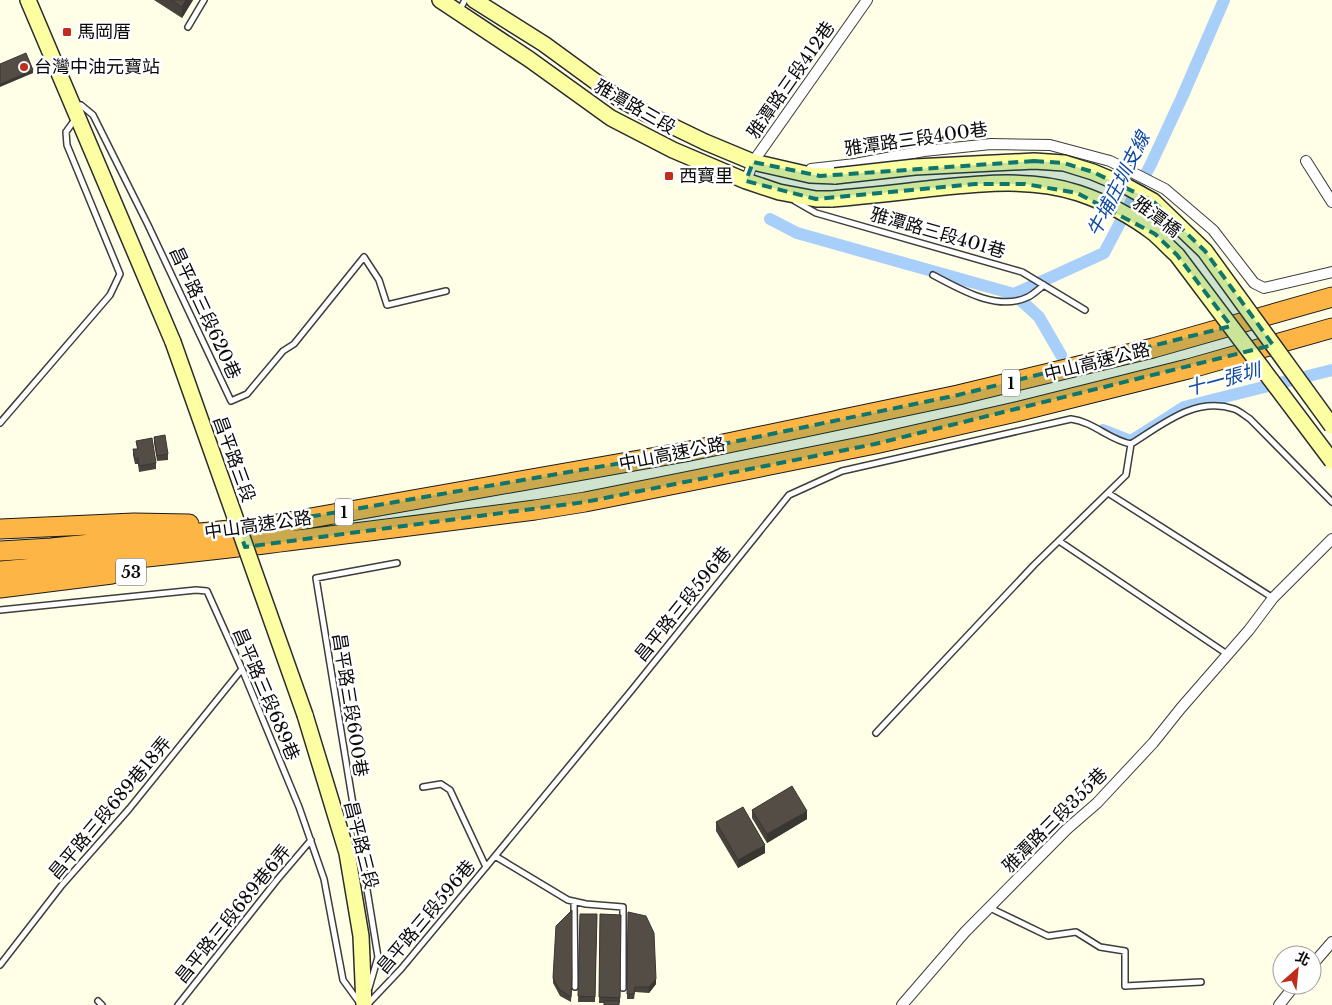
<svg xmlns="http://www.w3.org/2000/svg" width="1332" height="1005" viewBox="0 0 1332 1005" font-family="'Libre Baskerville','Noto Sans TC',serif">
<rect width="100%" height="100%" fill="#fffee7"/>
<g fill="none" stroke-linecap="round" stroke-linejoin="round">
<path stroke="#a8cffa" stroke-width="12" d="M770,219l27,14 217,61 90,-41 47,-89 32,-69 41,-95
M1014,294l25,23 22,38
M1103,430l28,11 53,-34 148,-37"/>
<g stroke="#3d3d3d" stroke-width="8">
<path id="lane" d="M459,11l6,-11
M188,27l16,-27
M74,104l7,1 12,10 55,110 83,176 16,-7 36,-43 11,-7 70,-87 15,23 8,25 59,-14
M795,201l21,12 206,59 63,38
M933,275c27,14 64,37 95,22 6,-3 11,-8 16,-12
M0,423l110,-128 10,-21 -53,-129 -1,-13 10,-14
M1108,493l165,105
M1059,541l168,113
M0,610l196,-20 11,1 35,78 57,138 25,72 19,101 16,22
M876,733l158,-168 92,-90 5,-31c31,-19 64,-48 103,-35 6,2 11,7 16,10l82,83
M423,787l18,-3 9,6 36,77
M495,856l73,44 18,4 37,3v81
M574,902l1,85
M990,908l58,28 28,-4 24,15 25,4v35l76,-4
M0,965l62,-80 67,-76 113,-140
M369,988l9,-31 -62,-379 81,-15
M98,1001l4,4
M178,1005l99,-125 34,-40
M367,1005l34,-36 85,-102 145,-176 158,-196 53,-24 229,-52c23,3 38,21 60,25"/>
</g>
<g stroke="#3d3d3d" stroke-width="12">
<path id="street" d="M1306,161l26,41
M811,169l44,-5 69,-13 67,-7 59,1 60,16 55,28 48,41 41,53 10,5 68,-16
M746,181l7,-19 114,-162
M1312,965l20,-23
M902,1005l63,-73 102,-103 30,-26 56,-60 28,-35 68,-78 24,-32 59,-59
M1279,1005l16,-20"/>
</g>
<g stroke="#2c2c2c" stroke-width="18">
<path id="secondary" d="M28,0l145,342
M440,0l89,59 82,59 62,32 73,31 33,11 37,7h16
M474,0l70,44 74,54 29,16 58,28 48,20 57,13 25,1
M305,715l42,138 14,83 3,69"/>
</g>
<g stroke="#1b1b1b" stroke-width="21">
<path id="highway" d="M0,529l134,-6 55,1
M0,551l51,-3 209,-21 425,-75 273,-57 195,-47 179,-51
M0,571c179,-15 357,-38 535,-61l50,-8 290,-58 145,-33 168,-42 144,-41
M0,588l112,-14"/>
</g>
<use href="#lane" stroke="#fff" stroke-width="5"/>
<use href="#street" stroke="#fff" stroke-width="10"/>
<use href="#secondary" stroke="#fbffa2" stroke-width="15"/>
<use href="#highway" stroke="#fdb646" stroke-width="19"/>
<g stroke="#2c2c2c" stroke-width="18" stroke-linecap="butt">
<path id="secondary-bridge" d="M835,176l80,-9 119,-6 30,2 29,9 31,13 29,16 52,50 127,175
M832,199c32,-3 63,-6 95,-10 49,-5 103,-12 151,4 27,9 55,24 77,41 8,7 15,15 22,21l155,206
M173,342l132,373"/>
</g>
<use href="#secondary-bridge" stroke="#fbffa2" stroke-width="15"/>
</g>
<path fill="#47423c" d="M154,0h39l-11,18z
M154,437l14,17v6l-11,1 -3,-18z
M136,441l20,22v6l-17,3 -1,-8h-3l-2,-9v-6h4z
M752,810l55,9 -40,24 -15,-25z
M716,822l49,31 -27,15 -22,-37z
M628,912l28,72 -7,9 -14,-1 -1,7h-7z
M580,914h17l-2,88h-17z
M600,914l21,1 -1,88h-21z
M553,978l19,6 -1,18 -11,-6 -7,-13z"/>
<path fill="#3a3631" d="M186,0h7l-11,18v-11z
M33,70v3l-33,14v-3z
M807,811v8l-40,24v-9z
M765,845v8l-27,15v-8z
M656,979v5l-7,9v-6z"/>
<path fill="#534d46" stroke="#3a3631" d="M171,0h15l-4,7z
M26,53l7,17 -33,14v-20z
M165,435l3,19 -11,2 -3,-19z
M152,438l4,25 -17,3 -1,-8 -3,1 -2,-10h5l-2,-8z
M792,786l15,25 -40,23 -15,-24z
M743,807l22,38 -27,15 -22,-38z
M572,910v68l-1,19 -11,-7 -7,-12 3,-52z
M628,912l18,4 8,17 2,46 -7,8h-14l-1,7h-7z
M580,914h17l-2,83 -17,-1z
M600,914l21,1 -1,83 -21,-1z
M604,1001h15v4h-15z"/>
<path fill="#0f766e" fill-opacity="0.2" stroke="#0f766e" stroke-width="4" stroke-dasharray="10 6" stroke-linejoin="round" d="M1034,161l30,2 29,9 60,29 52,50 68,94 -398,99 -290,58 -340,45 -6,-18 446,-77 273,-57 273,-69 -54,-71 -22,-21 -78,-41 -52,-9h-50l-159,15 -70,-18 7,-19 67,14z"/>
<g fill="#c02d1b" stroke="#fff" stroke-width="2">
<rect x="62" y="27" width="10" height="10" rx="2.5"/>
<circle cx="24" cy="67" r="5"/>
<rect x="664" y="171" width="10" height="10" rx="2.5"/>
</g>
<g text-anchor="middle" stroke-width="5" stroke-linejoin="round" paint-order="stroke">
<g fill="#fff" stroke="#545454" stroke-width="1">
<rect x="1002" y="369.5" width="18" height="27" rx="4"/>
<rect x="335" y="498.5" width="18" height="27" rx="4"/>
<rect x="116" y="558.5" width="30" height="27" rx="4"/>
</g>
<g font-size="16" font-weight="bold" fill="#0a0a0a">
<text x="1011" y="389">1</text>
<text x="344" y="518">1</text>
<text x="131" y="578">53</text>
</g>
<g font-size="18" fill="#0a0a0a" stroke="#fff" text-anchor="start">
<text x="77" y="38">馬岡厝</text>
<text x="34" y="73">台灣中油元寶站</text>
<text x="679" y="182">西寶里</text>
</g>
<g font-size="18" fill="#0a0a0a" stroke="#fff">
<text transform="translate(791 80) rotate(-55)" y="6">雅潭路三段412巷</text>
<text transform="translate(635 107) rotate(30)" y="6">雅潭路三段</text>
<text transform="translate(916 139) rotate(-8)" y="6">雅潭路三段400巷</text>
<text transform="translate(1157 217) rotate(37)" y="6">雅潭橋</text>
<text transform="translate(938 233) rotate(16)" y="6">雅潭路三段401巷</text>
<text transform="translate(205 313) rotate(65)" y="6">昌平路三段620巷</text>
<text transform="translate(1097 362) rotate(-14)" y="6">中山高速公路</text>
<text transform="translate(672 454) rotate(-11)" y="6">中山高速公路</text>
<text transform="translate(234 459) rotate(70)" y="6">昌平路三段</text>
<text transform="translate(258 525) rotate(-8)" y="6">中山高速公路</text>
<text transform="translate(683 604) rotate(-51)" y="6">昌平路三段596巷</text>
<text transform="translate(266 694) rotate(67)" y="6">昌平路三段689巷</text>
<text transform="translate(350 705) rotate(81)" y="6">昌平路三段600巷</text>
<text transform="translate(110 808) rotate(-50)" y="6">昌平路三段689巷18弄</text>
<text transform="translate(1055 820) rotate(-45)" y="6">雅潭路三段355巷</text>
<text transform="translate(361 845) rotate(76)" y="6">昌平路三段</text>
<text transform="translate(233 914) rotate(-51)" y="6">昌平路三段689巷6弄</text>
<text transform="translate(426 917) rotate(-50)" y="6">昌平路三段596巷</text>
</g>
<g font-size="19" font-style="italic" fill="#0e4aa1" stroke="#fff">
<text transform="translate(1118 184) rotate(-63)" y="7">牛埔庄圳支線</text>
<text transform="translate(1223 379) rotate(-15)" y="7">十一張圳</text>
</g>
</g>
<g transform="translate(1297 970) rotate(27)"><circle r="24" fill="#ffffff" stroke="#9d9d9d"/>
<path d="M0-4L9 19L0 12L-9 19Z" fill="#c02d1b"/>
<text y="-8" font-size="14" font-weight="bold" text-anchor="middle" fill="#0a0a0a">北</text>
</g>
</svg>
